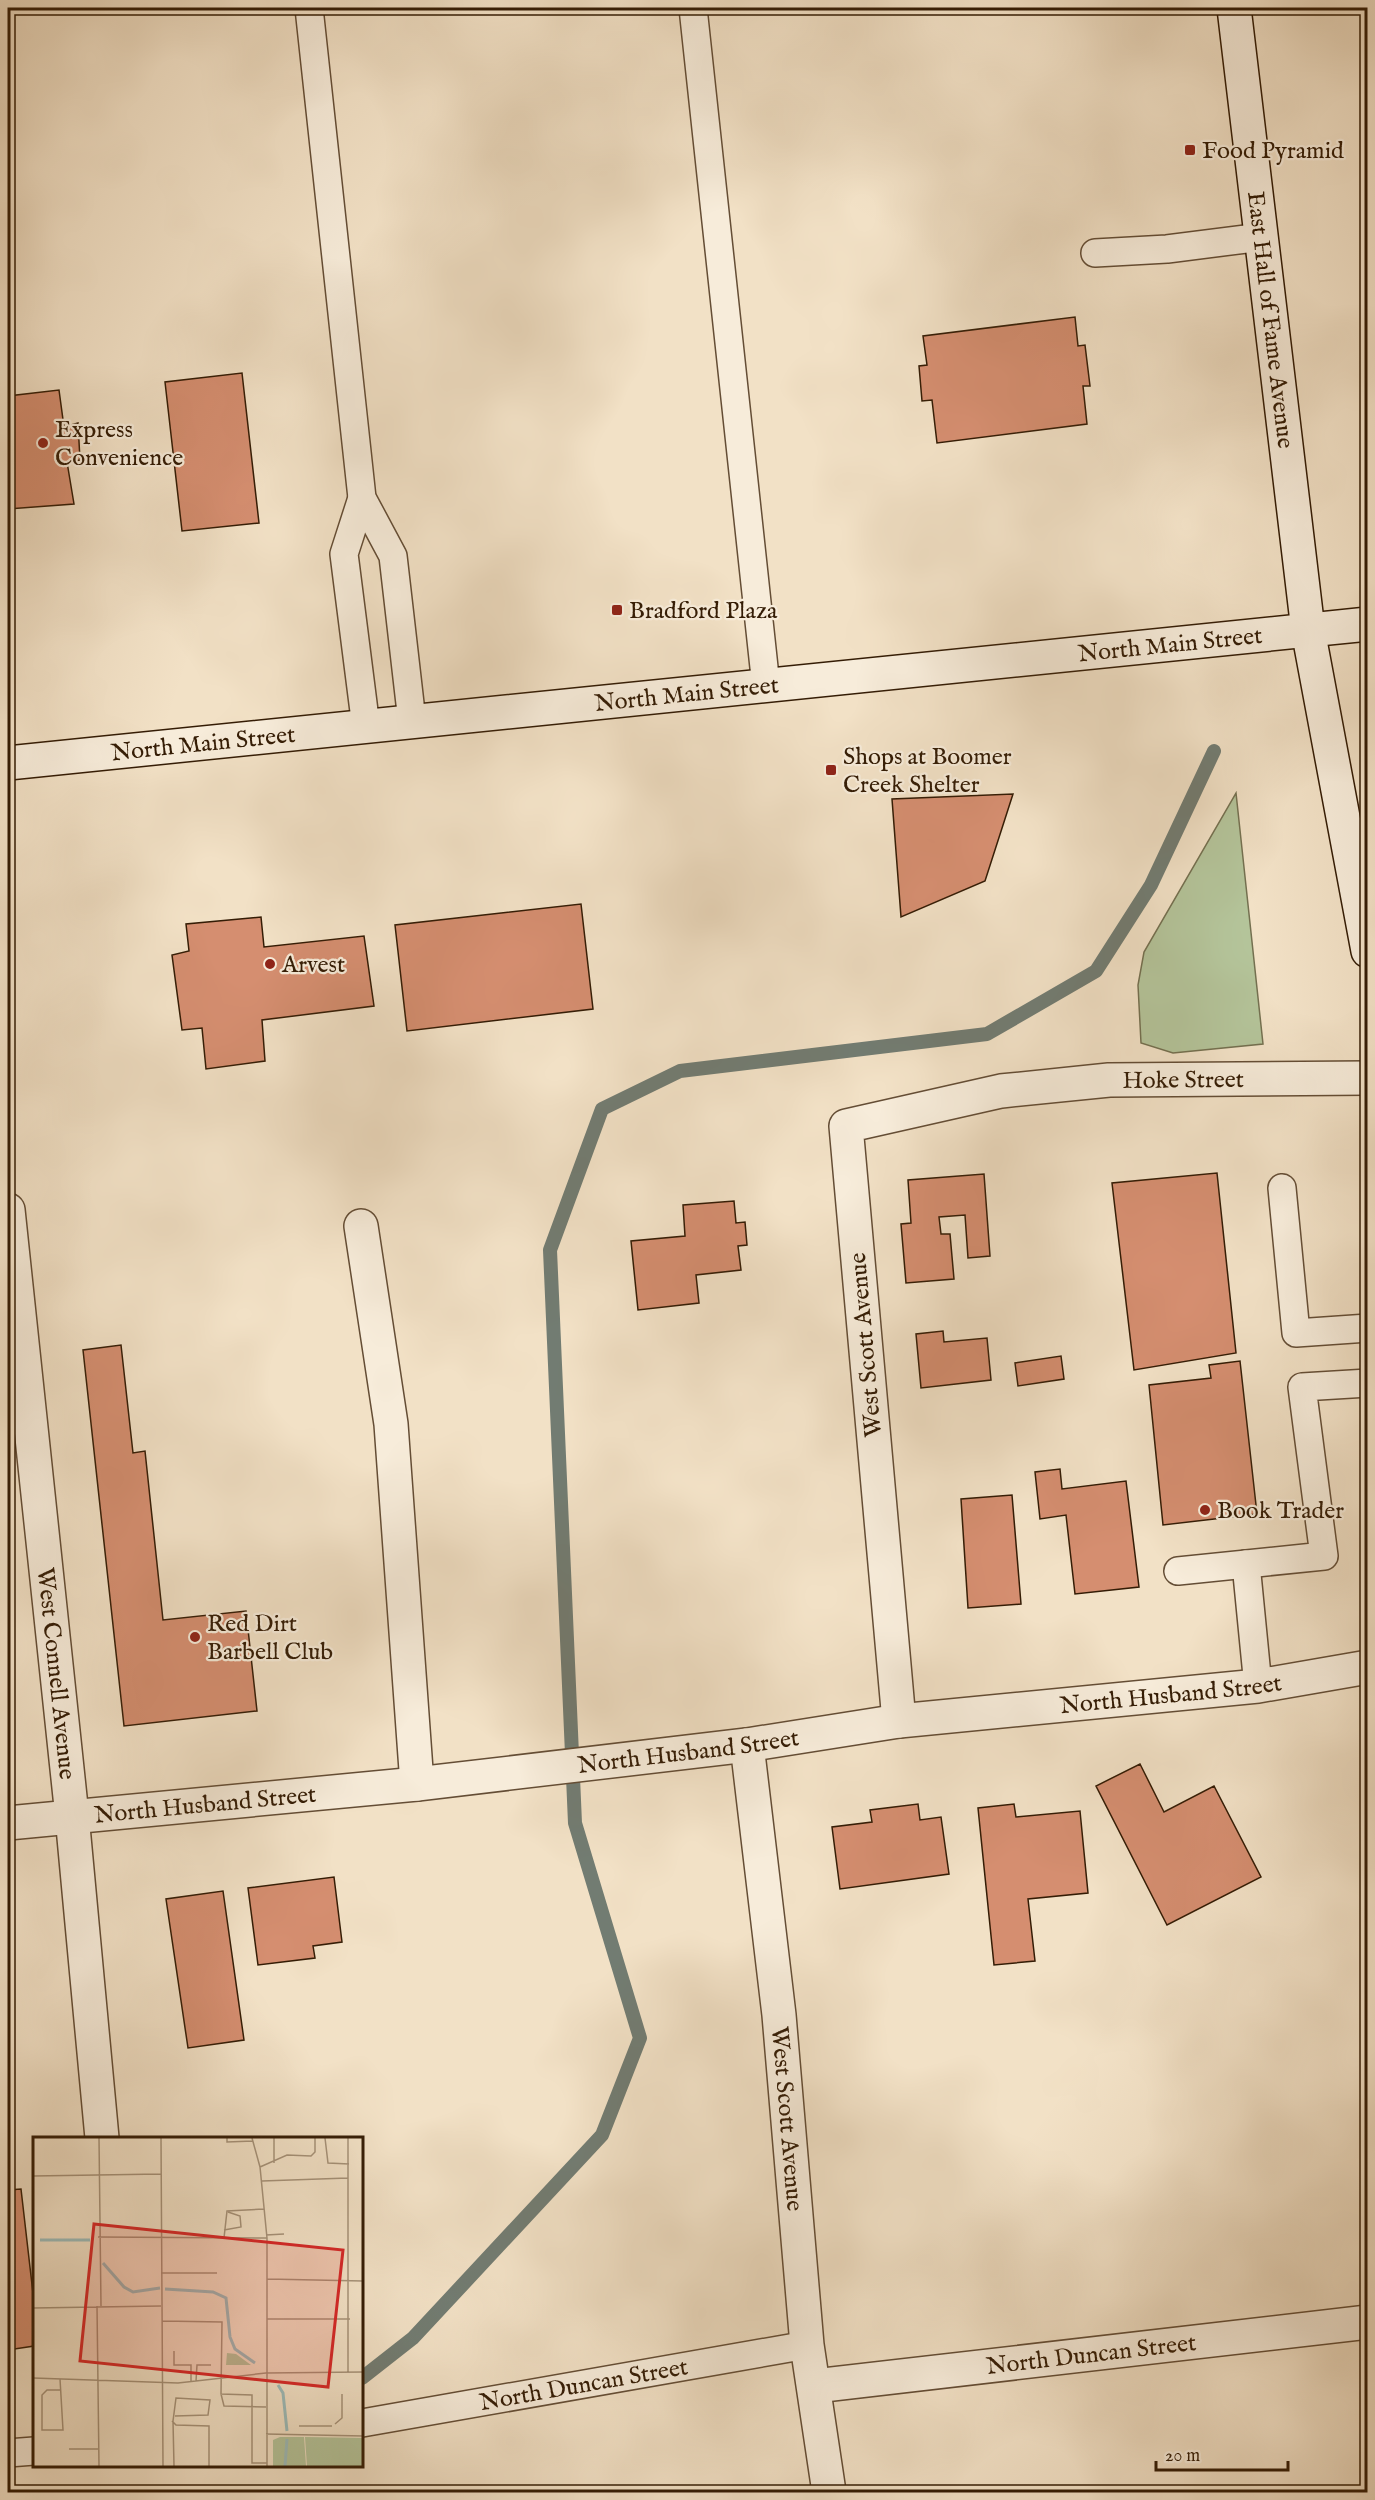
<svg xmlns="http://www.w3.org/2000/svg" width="1375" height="2500" viewBox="0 0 1375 2500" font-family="'IM FELL English',serif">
<rect width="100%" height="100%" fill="#f2e1c6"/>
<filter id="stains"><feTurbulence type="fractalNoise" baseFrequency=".00333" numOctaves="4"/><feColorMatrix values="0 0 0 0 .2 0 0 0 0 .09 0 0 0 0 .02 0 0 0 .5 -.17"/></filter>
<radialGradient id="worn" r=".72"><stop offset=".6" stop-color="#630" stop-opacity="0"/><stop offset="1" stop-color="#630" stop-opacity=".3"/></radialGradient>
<path fill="#b4c49a" stroke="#747050" stroke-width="1.5" d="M1236,793l27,251 -90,9 -32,-10 -3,-58 6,-33z"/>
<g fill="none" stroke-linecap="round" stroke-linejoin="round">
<path stroke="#727c72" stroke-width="14" d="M362,2378l51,-40 189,-203 38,-97 -65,-215 -25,-573 52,-141 78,-38 307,-37 109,-63 55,-86 63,-134"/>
</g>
<path fill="#d58e70" stroke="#341c05" stroke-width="1.5" d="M1075,317l3,29 7,-1 5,41h-7l4,38 -150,19 -5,-43 -10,1 -3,-35 8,-1 -4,-29z
M242,373l17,150 -77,8 -17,-149z
M59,390l5,37 14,-4 2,37 -13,2 7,42 -66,5v-113z
M1013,794l-28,87 -84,36 -9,-118z
M581,904l12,105 -186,22 -12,-106z
M261,917l3,30 100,-11 10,70 -112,14 3,41 -59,8 -4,-41 -20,2 -10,-75 17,-4 -3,-27z
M1217,1173l19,180 -102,17 -22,-187z
M984,1174l6,82 -22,2 -3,-43 -26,2 2,17h9l4,45 -48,4 -5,-59 10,-1 -3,-43z
M734,1201l2,22 9,-1 2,23 -9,1 3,24 -45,5 3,28 -61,7 -7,-69 54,-5 -2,-31z
M943,1331l1,11 43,-4 4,42 -70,8 -5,-54z
M121,1345l12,108 12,-2 18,169 83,-9 11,100 -133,15 -41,-376z
M1061,1356l3,23 -46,7 -3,-23z
M1240,1361l17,153 -94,11 -14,-140 62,-7 -2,-13z
M1060,1469l2,20 64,-8 13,106 -64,7 -9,-79 -26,4 -5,-47z
M1012,1495l9,109 -53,4 -7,-109z
M1140,1764l24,48 50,-26 47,91 -94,48 -71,-139z
M918,1804l2,16 21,-3 8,57 -109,15 -8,-62 40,-5 -2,-12z
M1014,1804l2,13 64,-6 8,82 -60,6 7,62 -41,4 -16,-157z
M334,1877l8,65 -29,4 2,12 -57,7 -10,-77z
M223,1891l21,149 -56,8 -22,-149z
M21,2189l13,113v44l-26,4v-160z"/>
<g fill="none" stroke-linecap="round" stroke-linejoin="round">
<g stroke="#644d35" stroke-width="30">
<g id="lane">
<path d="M309,8l53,490 31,58 19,165"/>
<path d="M693,8l73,678"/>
<path d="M1095,253l72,-4 95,-12"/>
<path d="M362,498l-18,56 22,173"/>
<path d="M1282,1188l14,145 72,-5"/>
<path d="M1246,1564l12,122"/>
<path d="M1178,1571l146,-15 -22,-169 66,-4"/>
<path id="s1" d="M362,2423l445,-78"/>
<path d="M8,2453l26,-2"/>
</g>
</g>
<g stroke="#644d35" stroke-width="36">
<g id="street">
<path id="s2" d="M8,1210l64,606 30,322"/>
<path d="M361,1226l30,198 26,360"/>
<path id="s3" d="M899,1721l-53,-595 155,-35 108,-11 259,-2"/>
<path id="s4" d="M747,1745l32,270 28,330 22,147"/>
<path id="s5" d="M8,1823l409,-39 330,-39 152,-24 359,-35 110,-19"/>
<path id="s6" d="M815,2386l553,-64"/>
</g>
</g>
<g stroke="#341c05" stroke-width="36">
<g id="secondary">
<path id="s7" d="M1234,8l74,622 60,321"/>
<path id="s8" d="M8,763l1360,-139"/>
</g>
</g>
<use href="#lane" stroke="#f7ecda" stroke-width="27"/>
<use href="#street" stroke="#f7ecda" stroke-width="33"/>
<use href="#secondary" stroke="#f7ecda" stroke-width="33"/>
</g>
<g fill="#8f2418" stroke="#f7ecda" stroke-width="2">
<rect x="1184" y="144" width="12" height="12" rx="3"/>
<circle cx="43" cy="443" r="6"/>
<rect x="611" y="604" width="12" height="12" rx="3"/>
<rect x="825" y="764" width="12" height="12" rx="3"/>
<circle cx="270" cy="964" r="6"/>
<circle cx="1205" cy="1510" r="6"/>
<circle cx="195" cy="1637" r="6"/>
</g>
<g text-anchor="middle" stroke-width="4.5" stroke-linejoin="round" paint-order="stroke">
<g font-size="24" fill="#341c05" stroke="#f7ecda" text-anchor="start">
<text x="1202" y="158">Food Pyramid</text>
<text x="55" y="437">Express<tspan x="55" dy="28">Convenience</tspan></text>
<text x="629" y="618">Bradford Plaza</text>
<text x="843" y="764">Shops at Boomer<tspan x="843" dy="28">Creek Shelter</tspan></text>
<text x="282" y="972">Arvest</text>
<text x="1217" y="1518">Book Trader</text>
<text x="207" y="1631">Red Dirt<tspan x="207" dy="28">Barbell Club</tspan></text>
</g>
<g font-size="24" fill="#341c05" stroke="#f7ecda">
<text dy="8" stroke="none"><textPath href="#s7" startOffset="314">East Hall of Fame Avenue</textPath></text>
<text dy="8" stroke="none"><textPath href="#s8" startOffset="1168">North Main Street</textPath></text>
<text dy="8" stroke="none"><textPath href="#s8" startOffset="682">North Main Street</textPath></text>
<text dy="8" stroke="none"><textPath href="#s8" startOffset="196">North Main Street</textPath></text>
<text dy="8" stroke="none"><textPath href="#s3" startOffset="939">Hoke Street</textPath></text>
<text transform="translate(865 1345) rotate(-95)" y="8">West Scott Avenue</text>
<text dy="8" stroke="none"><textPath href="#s2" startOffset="466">West Connell Avenue</textPath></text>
<text dy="8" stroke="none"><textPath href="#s5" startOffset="1170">North Husband Street</textPath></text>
<text dy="8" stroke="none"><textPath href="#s5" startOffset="684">North Husband Street</textPath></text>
<text dy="8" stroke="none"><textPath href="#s5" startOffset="198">North Husband Street</textPath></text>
<text dy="8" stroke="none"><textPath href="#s4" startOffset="376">West Scott Avenue</textPath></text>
<text dy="8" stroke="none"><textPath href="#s6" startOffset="278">North Duncan Street</textPath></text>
<text dy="8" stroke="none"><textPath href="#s1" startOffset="225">North Duncan Street</textPath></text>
</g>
</g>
<g transform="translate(33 2137)">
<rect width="330" height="330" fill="#f2e1c6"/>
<path d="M194,216l9,1 15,11h-25zM247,300h24l2,29h-33v-26zM272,300l58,1v28h-56z" fill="#b4c49a"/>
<path fill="none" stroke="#9cbcba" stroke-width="3" d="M7,103h50M70,126l21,24 9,5 27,-4M132,152l48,3 13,6 4,39 5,12 20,14M245,248l5,8 4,38M252,329l2,-27"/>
<path fill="none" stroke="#a69279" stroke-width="1.5" d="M66,1l2,168M128,1l2,328M194,1v4l26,-1M219,1l8,29 7,71v228M292,1l3,25 21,1M315,1v234M241,26v-25M227,30l27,-12 24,1 4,-4v-14M0,39l128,-2M229,44l86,-3M191,93l17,-3 -1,-11 -12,-4M233,98l18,-1M65,100l169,1M191,101l3,-27 37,-2M128,136h56M234,142l96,2M64,169l2,160M0,171l128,-2M234,182h83M129,184l60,1 -1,72 31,1v68h15M141,214v14h17v17M0,241l145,5 88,-10 97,-1M27,242l3,51h-21v-35l5,-5h13M163,244l1,-16h14M188,257l3,12 42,1M139,284l4,4 33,1v40M302,287l7,-6v-24M266,289h33M233,297l97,2M36,312h29M141,329l-1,-45 3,-23 34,2 -2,15 -33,1"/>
<path fill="#d62828" fill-opacity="0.15" stroke="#d62828" stroke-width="3" d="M61,87l249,26 -15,137 -248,-26z"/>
<rect width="330" height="330" fill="none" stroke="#341c05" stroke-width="3"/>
</g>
<rect width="1375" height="2500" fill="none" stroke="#f2e1c6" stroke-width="30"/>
<rect x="9" y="9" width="1357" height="2482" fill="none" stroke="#341c05" stroke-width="3"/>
<rect x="15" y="15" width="1345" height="2470" fill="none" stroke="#341c05" stroke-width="1.5"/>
<path d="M1156 2461v9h132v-9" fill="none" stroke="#341c05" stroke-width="3"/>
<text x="1165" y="2461" font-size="18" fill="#341c05" stroke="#f7ecda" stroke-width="4.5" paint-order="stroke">20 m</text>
<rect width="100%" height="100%" filter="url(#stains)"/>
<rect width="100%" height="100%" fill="url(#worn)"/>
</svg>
